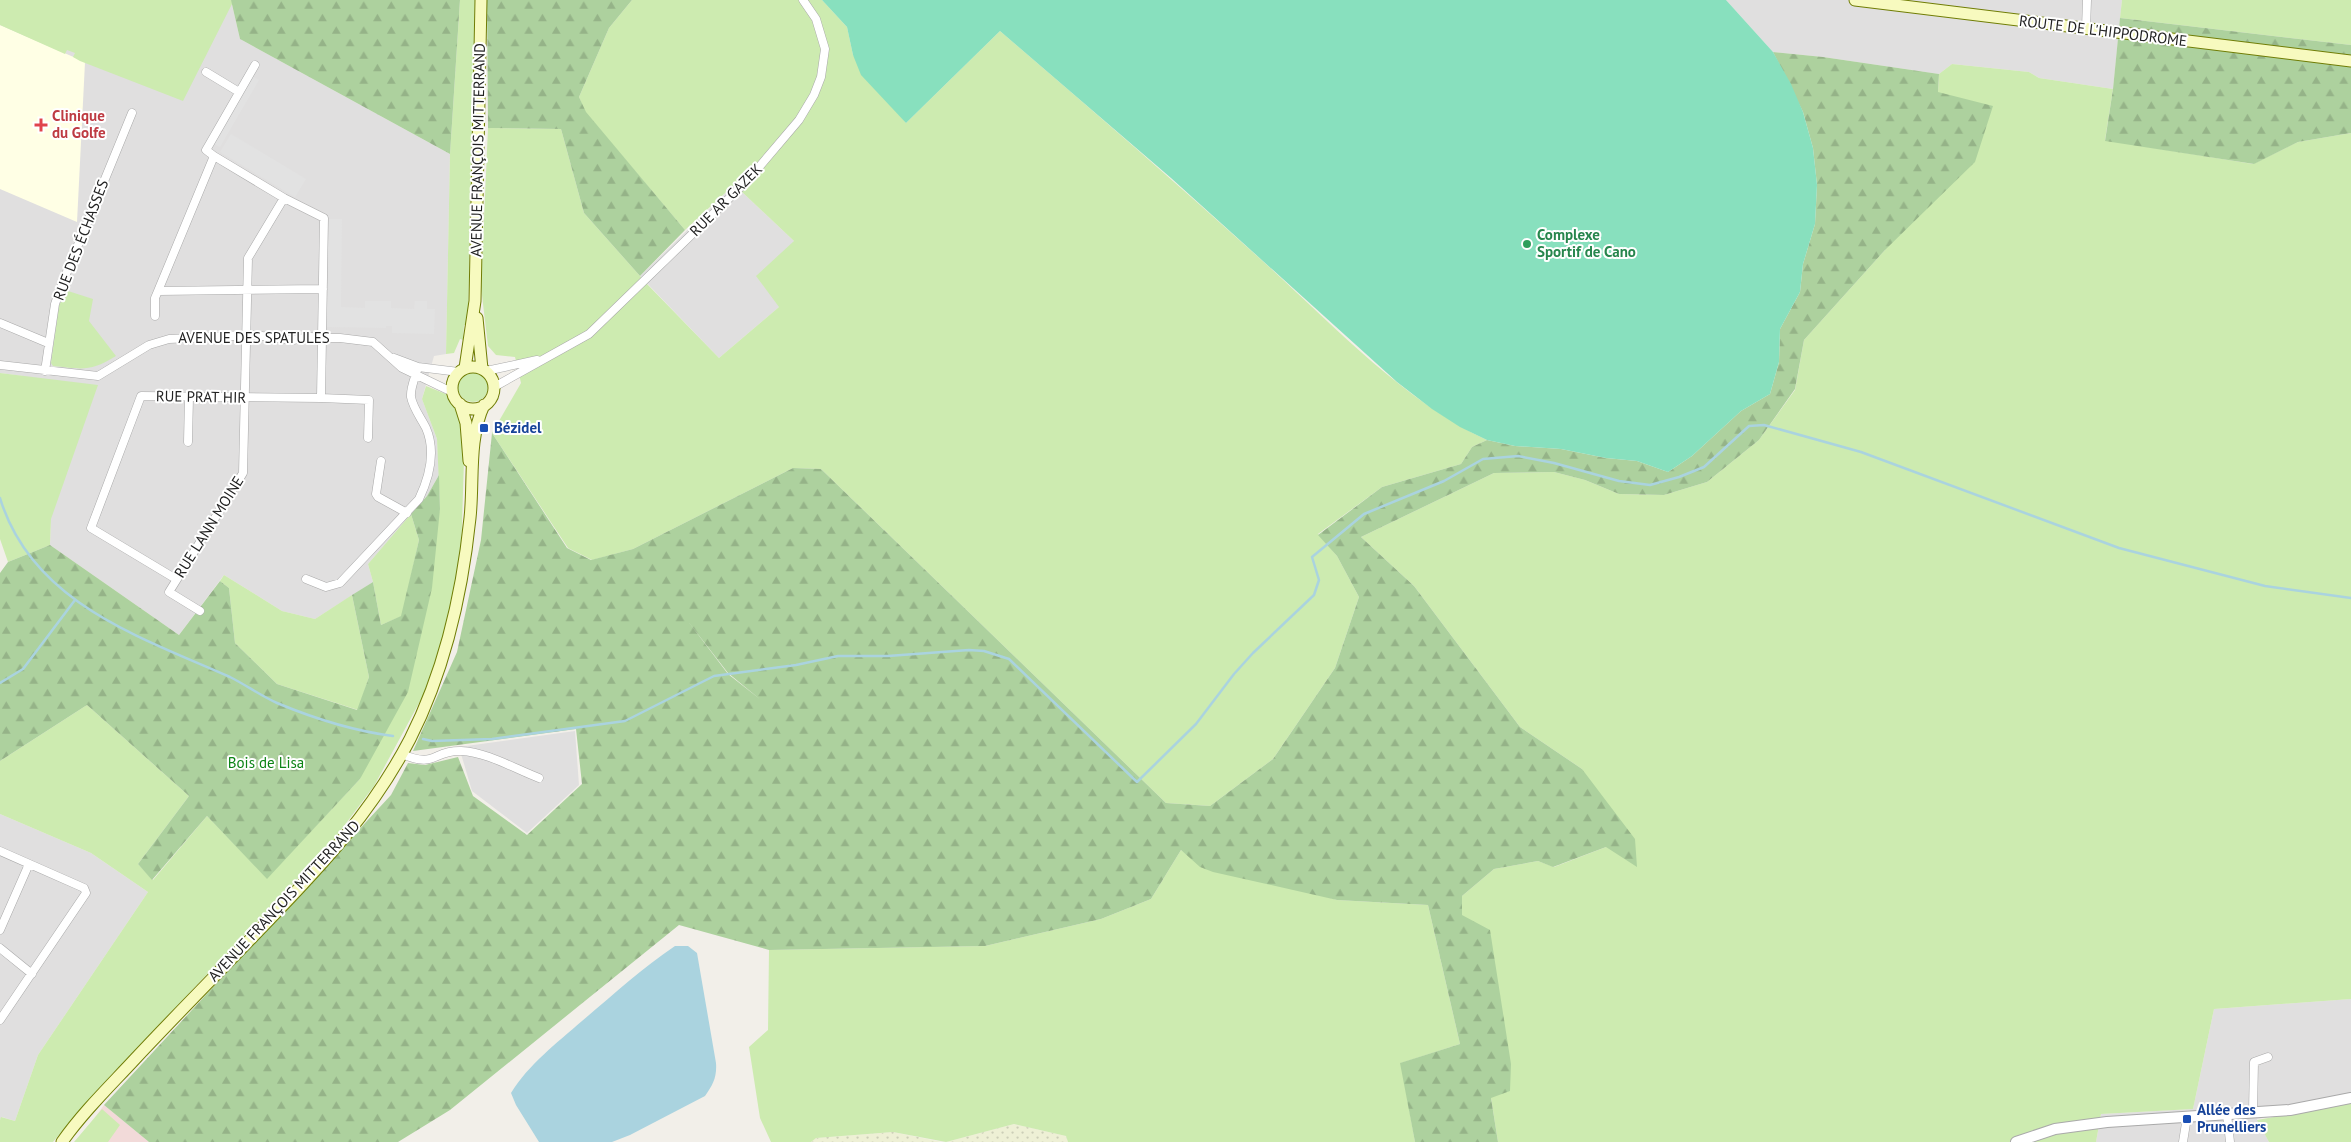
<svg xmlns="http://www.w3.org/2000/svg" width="2351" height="1142" viewBox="0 0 2351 1142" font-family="'PT Sans',sans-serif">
<defs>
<pattern id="farmland-dots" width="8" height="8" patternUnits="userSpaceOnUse" patternTransform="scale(1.25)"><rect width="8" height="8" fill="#eef0d5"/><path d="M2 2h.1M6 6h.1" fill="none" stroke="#ccceb7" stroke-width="1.8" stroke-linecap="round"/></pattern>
<pattern id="forest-firs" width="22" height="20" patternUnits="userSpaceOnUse" patternTransform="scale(1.25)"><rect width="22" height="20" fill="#add19e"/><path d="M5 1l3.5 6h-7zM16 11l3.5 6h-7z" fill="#95b388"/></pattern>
</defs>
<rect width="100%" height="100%" fill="#f2efe9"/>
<path fill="#e0dfdf" d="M0,0h231l9,39 210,115 -4,200 -12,2 -12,43 15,40 2,36 -12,21 -59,68 5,18 -58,37 -33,-8 -58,-36 -45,60 -129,-90 1,-26 -28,-143 -23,-3z
M1726,0h396l-9,89 -74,-11 -10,-6 -77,-8 -13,10 -116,-17 -50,-5z
M736,183l5,8 53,50 -15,66 -60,51 -79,-82z
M575,731l4,54 -52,48 -55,-42 -13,-44z
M0,814l91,39 57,39 -110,163 -23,66 -13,-4 -2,3z
M2351,999v104l-94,16 12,23h-173l5,-28 92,-5 21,-100z"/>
<path fill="#f2dad9" d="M104,1105l45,37h-72z"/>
<path fill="#ffffe5" d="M0,25l85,37 -8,160 -77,-33z"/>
<path fill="url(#farmland-dots)" d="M1014,1124l52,12 2,6h-122z
M893,1132l49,10h-131l4,-4z"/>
<path fill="#cdebb0" d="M0,0h231l2,2 -50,99 -103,-40 -7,-4 2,-4 -8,-3 -2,4 -65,-29z
M460,0h15l-7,325h-4l-1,15 -3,-1 -6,14 -8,1 4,-200z
M632,0h190l25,27 6,28 53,68 94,-92c90,77 179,154 267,234 67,61 137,136 220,175l-15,7 -11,17 -79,23 -64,47 19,22 22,41 -24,71 -62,91 -63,47 -44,-3 -345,-334 -28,-1 -160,81 -41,11 -24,-12 -76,-115 29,-50 -6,-26 -19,-2 -8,-9 -7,-59 7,-159 73,1 23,84 64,72 71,73 60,-51 -23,-31 38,-35 -53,-50 -5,-8 -51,47 -100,-118 -6,-15 30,-69z
M2122,0h229v45l-231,-27z
M1952,64l77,8 10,6 74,11 -8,51 148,24 45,-22 53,-9v866l-137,10 -21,100 -92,5 -5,28h-598l-36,-227v-19l32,-27 44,-8 16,6 52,-20 -24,-78 -62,-42 -106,-141 -53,-49 133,-64 60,-1 31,8 34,14 45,1 43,-13 52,-42 36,-50 9,-50 81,-90 53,-158 1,-18z
M68,291l25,8 -4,22 27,35c-26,16 -33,13 -63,10l-2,-3 8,-58z
M458 387a15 15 0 1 1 30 0a15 15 0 1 1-30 0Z
M0,373l98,12 -47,134 -1,26 -42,17 -8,-23z
M426,386l20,8 14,20 4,47 -3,94 -10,63 -26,74 -51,94 -45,60 -231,243 -45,53h-53v-22l1,-3 14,4 23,-66 110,-163 -57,-39 -91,-39v-53l87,-56 102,91 -51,68 15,16 54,-64 60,62 93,-99 80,-270 -3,-70 -15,-40z
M411,514l8,26 -17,76 -21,9 -8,-43 -5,-18z
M224,575l58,36 33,8 37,-24 17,82 -11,33 -81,-26 -42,-41 -6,-55 -9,-7z
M1181,850l8,6 148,44 91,5 32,139 -59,19 14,79h-347l-2,-6 -52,-12 -68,18 -53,-10 -77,6 -5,4h-40l-11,-24 -11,-71 19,-17 1,-80 216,-4 116,-27 50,-20z
M2351,1103v39h-82l-12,-22z
M102,1109l18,16 -12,17h-34z"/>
<path fill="url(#forest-firs)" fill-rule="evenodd" d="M231,0h229l-10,154 -210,-115z
M487,0h145l-23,28 -30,69 7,15 99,118 -45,46 -56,-63 -23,-84 -73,-1z
M2120,18l231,27v88l-53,9 -44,22 -149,-23 8,-52z
M1773,52l50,5 116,17 -1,18 55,14 -18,56 -90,88 -81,90 -9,49 -36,51 -52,42 -43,13 -45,-1 -34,-14 -31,-8 -60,1 -133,64 53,49 106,141 62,42 53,70 2,28 -31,-20 -53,20 -15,-6 -44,8 -32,27v19l28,15 21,134 -1,27 -19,7 7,44h-83l-15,-79 60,-19 -32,-139 -91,-5 -124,-28 -13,-5 -19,-17 -30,49 -50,20 -116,27 -216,4 -90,-25 -229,185 -52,32h-249l-45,-37 287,-310 17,-32 17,2 33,-8 15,39 54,39 55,-51 -6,-55 -163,22 44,-99 24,-112 11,-107 75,115 24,12 42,-11 160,-81 28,1 345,334 44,3 63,-47 62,-91 24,-71 -22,-41 -19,-21 64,-48 79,-23 11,-17 15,-7 28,6 46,3 45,9 31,3 31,11 24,-16 49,-45 29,-17 9,-32 1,-33 20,-37 3,-28 12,-40 2,-39 -4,-37 -10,-36zM687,620l41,53 33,27 -33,-26z
M439,475l1,34 -8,79 -24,104 -48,87 -93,100 -60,-63 -55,64 -14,-16 51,-68 -102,-91 -87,56v-188l8,-11 42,-17 129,90 41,-54 9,7 6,55 42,41 80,26 12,-33 -17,-82 21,-13 8,43 20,-9 18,-76 -8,-26 16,-18z"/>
<path fill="#88e0be" d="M822,0h904l47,52 18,32 12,28 10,36 4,37 -2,39 -12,40 -3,28 -20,37 -1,33 -9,32 -29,17 -49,45 -24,16 -31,-11 -31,-3 -45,-9 -46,-3 -28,-6 -27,-13 -28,-18 -35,-27 -226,-204 -171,-147 -94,92 -45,-48 -8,-20 -6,-28z"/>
<path fill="#e2e2e2" d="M253,77l6,3 -39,67 -6,-3z
M231,134l75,45 -11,18 -75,-45z
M329,219h13l-1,88 24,1v-7h26v7l23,1 1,-8h12v8h8l-1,25 -42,-1v-7h-6v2l-59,-1z"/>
<path fill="#aad3df" d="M675,946h13l9,7 19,110c1,14 -3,22 -11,33l-75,39 -18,7h-73l-23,-37 -5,-12c18,-29 46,-50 71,-72 31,-26 60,-53 93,-75z"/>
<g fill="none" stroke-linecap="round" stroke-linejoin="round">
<path stroke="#aad3df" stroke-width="2.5" d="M0,498c32,105 140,139 230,179 16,8 31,19 47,26 36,15 77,28 116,33
M0,683l23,-14 52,-69
M423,739l9,2 60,-2 133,-18 89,-45 82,-11 42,-9h50l81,-6 15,1 25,8 128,123 59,-58 38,-50 19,-21 61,-58 5,-15 -7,-23 52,-43 80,-33 39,-22 35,-3 36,7 65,18 31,4 29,-8 25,-10 45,-41 15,-1 97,27 258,96 146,38 86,12"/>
<g stroke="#a9a9a9" stroke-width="9">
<path id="minor" d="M2086,28l1,-28
M255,65l-46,80 -3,5 8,6 -56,135 165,-2
M206,72l33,20
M155,316v-18l3,-7
M0,323l48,20
M394,358l24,9 41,5
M0,365l98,11 51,-31 20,-6 85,-4 39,5 17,-3 30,1 33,4 29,26 50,24
M45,371l10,-67 7,-20 70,-171
M486,371l51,-11
M494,387l95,-53 159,-154 51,-60 15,-25 7,-18 4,-28 -9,-30 -13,-19
M321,398l48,2 -1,38
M188,442l1,-45
M381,461l-5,33 2,3 29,16
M176,579l-85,-51 50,-132 180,2 3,-180 -40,-20 -70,-42
M306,579l20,8 14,-4 79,-84c10,-21 17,-48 7,-71 -5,-10 -13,-20 -15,-31 -1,-10 5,-21 7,-30
M200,611l-31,-19 74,-119 5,-215 36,-60
M402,754c34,15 30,-4 59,-3 26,1 54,18 78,27
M0,851l84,37 2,5 -86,127
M0,930l29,-66
M0,948l32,26
M2253,1112l1,-50 14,-5
M2227,1114l3,28
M2183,1142l4,-25"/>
</g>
<g stroke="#a9a9a9" stroke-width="12">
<path id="tertiary" d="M2016,1142l39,-13 52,-7 183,-12 61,-12"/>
</g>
<g stroke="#707d05" stroke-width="13">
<path id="secondary" d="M1855,0l496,61
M477,318l5,51
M452 388a21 21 0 1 1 42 0a21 21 0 1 1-42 0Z
M465,368l10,-67 6,-301
M460,404l6,19 3,38
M62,1142c21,-30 48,-56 73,-83 43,-46 88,-91 132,-137 56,-58 105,-110 143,-183 35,-69 52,-144 60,-221 4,-36 -2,-79 14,-113"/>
</g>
<use href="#minor" stroke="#fff" stroke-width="8"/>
<use href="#tertiary" stroke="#fff" stroke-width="10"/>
<use href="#secondary" stroke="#f7fabf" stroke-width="11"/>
</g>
<path fill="#e0444e" stroke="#fff" stroke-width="2" d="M38.5 117.5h5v5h5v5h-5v5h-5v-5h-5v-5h5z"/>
<circle fill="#2e9e5b" stroke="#fff" stroke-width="2" cx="1527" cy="244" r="5"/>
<g fill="#1a4fb4" stroke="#fff" stroke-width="2">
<rect x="479" y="423" width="10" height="10" rx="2.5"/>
<rect x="2182" y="1114" width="10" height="10" rx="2.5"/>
</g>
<g text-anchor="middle" stroke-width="4" stroke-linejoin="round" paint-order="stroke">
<g font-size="15" fill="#222" stroke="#fff">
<text transform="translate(2103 31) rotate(7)" y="5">ROUTE DE L'HIPPODROME</text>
<text transform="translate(478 150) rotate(-89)" y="5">AVENUE FRANÇOIS MITTERRAND</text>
<text transform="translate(726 200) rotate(-45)" y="5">RUE AR GAZEK</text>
<text transform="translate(81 240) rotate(-69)" y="5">RUE DES ÉCHASSES</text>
<text x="254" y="343">AVENUE DES SPATULES</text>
<text transform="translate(201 397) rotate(1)" y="5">RUE PRAT HIR</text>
<text transform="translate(209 527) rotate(-58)" y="5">RUE LANN MOINE</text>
<text transform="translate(284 901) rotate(-47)" y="5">AVENUE FRANÇOIS MITTERRAND</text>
</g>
<g font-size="15" font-weight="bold" fill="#be3a42" stroke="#fff" text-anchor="start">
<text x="52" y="121">Clinique<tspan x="52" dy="17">du Golfe</tspan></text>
</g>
<g font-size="15" font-weight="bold" fill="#27864d" stroke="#fff" text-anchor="start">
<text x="1537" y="240">Complexe<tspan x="1537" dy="17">Sportif de Cano</tspan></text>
</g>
<g font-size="15" font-weight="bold" fill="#164399" stroke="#fff" text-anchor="start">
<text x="494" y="433">Bézidel</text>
<text x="2197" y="1115">Allée des<tspan x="2197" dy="17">Prunelliers</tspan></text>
</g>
<g font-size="15" fill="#0c8416" stroke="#fff">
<text x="266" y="768">Bois de Lisa</text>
</g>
</g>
</svg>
